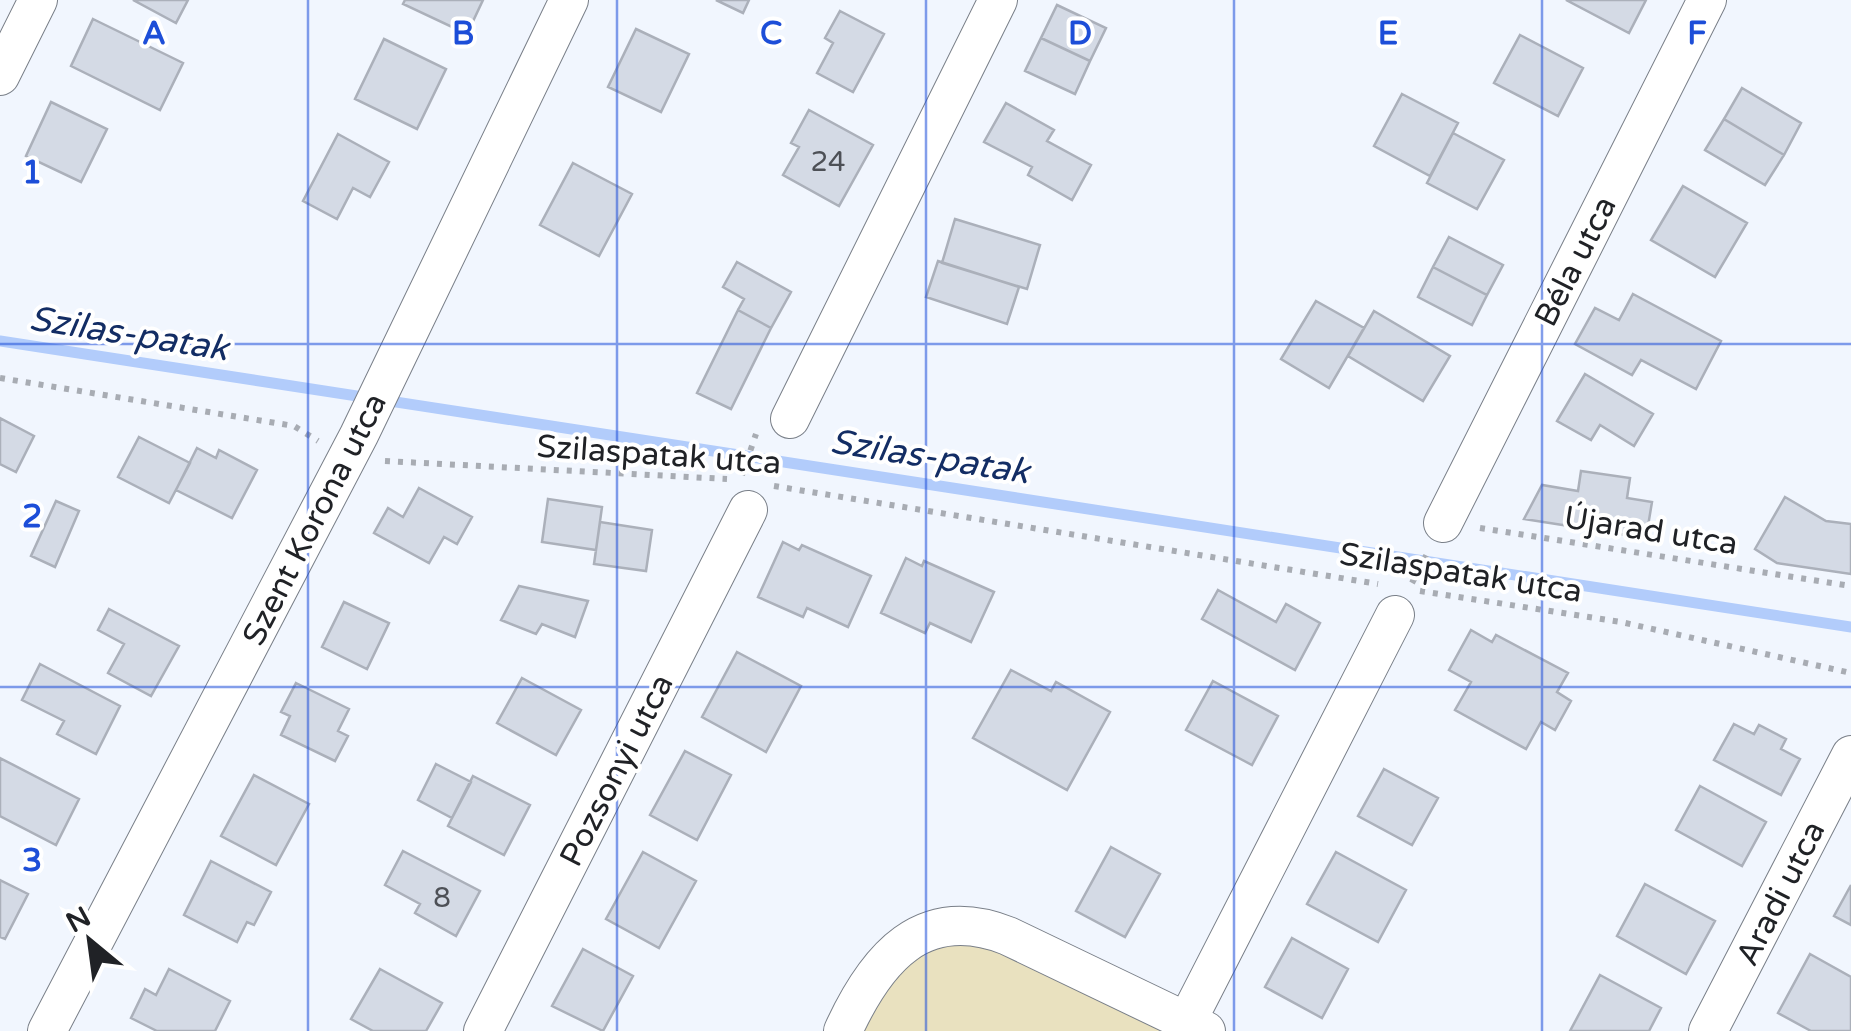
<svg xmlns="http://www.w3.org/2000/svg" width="1851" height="1031" viewBox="0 0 1851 1031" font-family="'Varela Round',sans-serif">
<rect width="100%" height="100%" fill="#f1f6fe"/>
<path fill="#e9e1bf" d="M954,925l252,106h-363l12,-27z"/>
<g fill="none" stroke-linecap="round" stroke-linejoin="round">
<path stroke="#b2ccfb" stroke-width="11" d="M0,341c617,96 1235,187 1851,286"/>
</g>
<path fill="#d4dae5" stroke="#abb0ba" stroke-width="2.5" d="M133,0h55l-12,23z
M405,0h78l-16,34 -64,-30z
M716,0h33l-6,13z
M1566,0h80l-17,33z
M1057,5l49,23 -16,33 -49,-23z
M840,11l44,23 -31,58 -36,-19 16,-30 -8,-5z
M93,19l90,44 -23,47 -89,-44z
M636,29l53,25 -28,58 -53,-25z
M1520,35l63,33 -25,48 -64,-33z
M1041,38l49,23 -15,33 -50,-23z
M384,39l62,30 -29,60 -62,-30z
M1742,88l59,35 -17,32 -60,-36z
M1402,94l56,29 -28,53 -56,-30z
M51,102l56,27 -26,53 -55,-26z
M1006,103l48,27 -7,11 44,24 -19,35 -44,-25 4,-8 -48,-25z
M809,110l64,35 -34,61 -56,-31 16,-28 -8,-4z
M1724,119l60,36 -19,30 -60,-35z
M1453,133l51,27 -27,49 -50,-26z
M338,134l51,28 -19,35 -17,-9 -16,31 -34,-18z
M573,163l59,31 -33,62 -59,-31z
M1683,186l64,37 -32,54 -64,-37z
M955,219l85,26 -13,44 -85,-26z
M1449,237l54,28 -16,30 -54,-28z
M938,261l81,26 -12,37 -81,-27z
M737,262l54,30 -20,36 -33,-18 6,-11 -21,-12z
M1433,267l54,28 -15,30 -54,-28z
M1633,294l88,47 -25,48 -55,-29 -9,15 -57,-31 20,-36 24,12z
M1316,301l48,27 -35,60 -48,-29z
M738,310l33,18 -40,81 -34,-16z
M1374,311l76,45 -27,45 -75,-45z
M1585,374l68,40 -19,32 -34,-21 -9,15 -34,-19z
M0,418l34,18 -18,36 -16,-8z
M139,437l51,26 -21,40 -51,-26z
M197,448l19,10 3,-8 38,20 -25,48 -56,-28z
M1581,471l49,7 -3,20 25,4 -6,36 -122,-19 18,-34 36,6z
M419,488l53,29 -15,27 -13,-7 -15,26 -55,-30 14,-25 15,9z
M1785,497l41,24 25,3v50l-74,-11 -22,-14z
M548,499l54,8 -6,43 -54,-8z
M56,501l23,10 -24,56 -24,-11z
M600,522l52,8 -6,41 -52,-7z
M783,542l16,8 3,-5 69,31 -23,51 -41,-19 -4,9 -45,-20z
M906,558l16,8 2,-5 70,31 -23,50 -41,-19 -5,10 -44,-20z
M519,586l69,15 -13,36 -33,-13 -6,10 -35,-14z
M1218,590l58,32 10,-18 34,19 -25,47 -93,-51z
M344,602l45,21 -22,46 -45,-22z
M109,609l70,37 -28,50 -43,-23 16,-29 -26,-14z
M1471,630l21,12 4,-7 72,38 -11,19 14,9 -16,29 -14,-8 -15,27 -71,-39 16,-28 -22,-12z
M737,652l64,34 -35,66 -64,-35z
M40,664l80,42 -24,48 -39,-20 7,-13 -42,-21z
M1011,670l40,21 5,-9 54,30 -43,78 -94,-52z
M522,678l59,32 -25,45 -59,-32z
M1213,681l65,35 -26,49 -66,-35z
M296,683l53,26 -11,22 10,5 -13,25 -54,-26 9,-19 -9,-4z
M1734,724l20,10 5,-9 27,14 -5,10 19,10 -19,36 -67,-35z
M685,751l46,24 -34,65 -47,-25z
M0,758l79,41 -23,46 -56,-29z
M436,764l35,18 -19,36 -34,-18z
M1384,769l54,29 -26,47 -54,-29z
M254,775l55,29 -33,61 -55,-29z
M473,776l57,29 -26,50 -56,-29z
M1700,786l66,36 -24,44 -66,-36z
M1111,847l49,27 -35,63 -49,-26z
M403,851l77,40 -24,45 -41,-23 5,-9 -35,-19z
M643,852l53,29 -37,67 -53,-29z
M1336,852l70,38 -28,52 -71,-38z
M211,861l60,31 -17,33 -7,-3 -10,20 -53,-27z
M0,880l28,14 -23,45 -5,-2z
M1645,884l70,37 -29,53 -69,-38z
M1851,885v40l-17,-9z
M1292,938l56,31 -26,49 -57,-31z
M583,949l50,27 -30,55 -51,-25z
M1810,954l41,23v54h-40l-33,-18z
M169,969l61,32 -15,30h-58l-26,-13 14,-29 11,6z
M380,969l62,34 -16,28h-53l-22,-12z
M1600,975l61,33 -12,23h-79z"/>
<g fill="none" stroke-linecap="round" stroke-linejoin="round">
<g stroke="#797f88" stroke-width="40">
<path id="minor" d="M0,76l38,-76
M790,419l208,-419
M1443,523l264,-523
M1187,1021l208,-406
M47,1031l312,-596 210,-435
M483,1031l265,-521
M843,1031c33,-72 79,-129 165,-95l198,95
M1708,1031l143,-276"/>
</g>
<path stroke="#a8acb3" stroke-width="6" stroke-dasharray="5 8" stroke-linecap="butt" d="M0,378l294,48 24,15
M385,461l342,18
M742,475l14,-41
M774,486l604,98
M1480,528l371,58
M1412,583l15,-29
M1420,591l201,31 230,51"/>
<use href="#minor" stroke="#fff" stroke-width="38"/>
</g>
<path fill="none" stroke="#1d4ed8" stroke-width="2.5" stroke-opacity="0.55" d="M308,0v1031M617,0v1031M926,0v1031M1234,0v1031M1542,0v1031M0,344h1851M0,687h1851"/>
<g text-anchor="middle" stroke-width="8" stroke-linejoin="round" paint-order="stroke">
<g font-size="28" fill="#4d5056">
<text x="828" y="171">24</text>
<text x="442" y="907">8</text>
</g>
<g font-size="32" fill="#202226" stroke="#fff">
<text transform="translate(1575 261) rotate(-63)" y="11">Béla utca</text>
<text transform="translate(659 454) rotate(4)" y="11">Szilaspatak utca</text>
<text transform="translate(314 519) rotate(-63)" y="11">Szent Korona utca</text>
<text transform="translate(1651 530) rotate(9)" y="11">Újarad utca</text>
<text transform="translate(1461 572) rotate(9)" y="11">Szilaspatak utca</text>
<text transform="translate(616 770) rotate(-63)" y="11">Pozsonyi utca</text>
<text transform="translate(1780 893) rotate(-63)" y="11">Aradi utca</text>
</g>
<g font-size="35" font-style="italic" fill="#132d64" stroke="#fff">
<text transform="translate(129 333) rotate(9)" y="12">Szilas-patak</text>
<text transform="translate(930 456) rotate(9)" y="12">Szilas-patak</text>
</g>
</g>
<g font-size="32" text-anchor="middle" font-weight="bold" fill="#1d4ed8" stroke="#fff" stroke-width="8" stroke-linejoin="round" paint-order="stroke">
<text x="154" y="44">A</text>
<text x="463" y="44">B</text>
<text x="771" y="44">C</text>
<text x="1080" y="44">D</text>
<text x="1388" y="44">E</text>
<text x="1697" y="44">F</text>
<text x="32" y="183">1</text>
<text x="32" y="527">2</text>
<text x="32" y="871">3</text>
</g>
<g transform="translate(90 941) rotate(331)" stroke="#ffffff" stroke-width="8" paint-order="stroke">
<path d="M0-8L18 38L0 25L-18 38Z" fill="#202226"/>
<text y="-15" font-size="28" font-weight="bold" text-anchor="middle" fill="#202226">N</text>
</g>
</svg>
